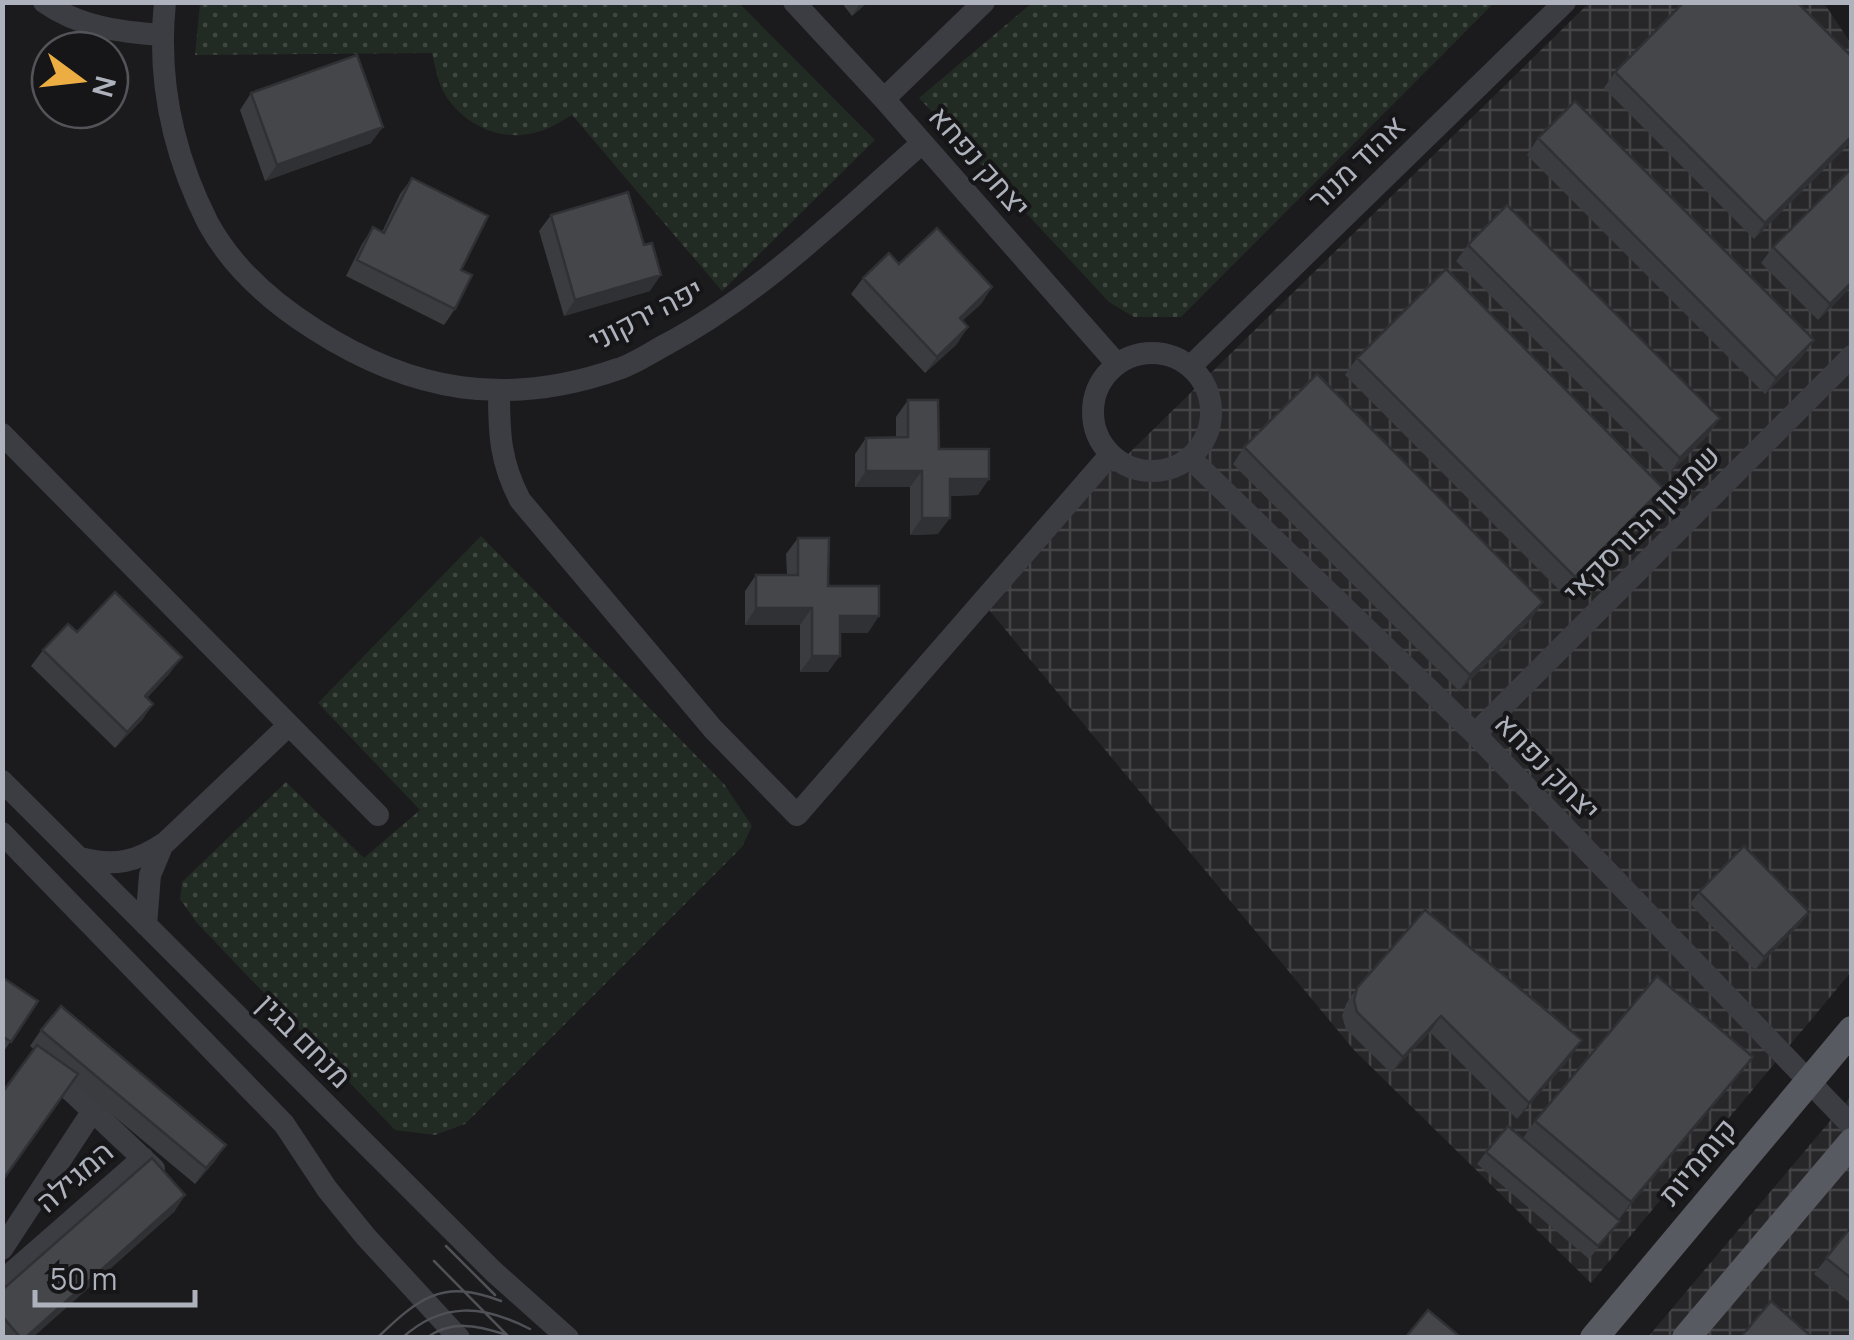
<svg xmlns="http://www.w3.org/2000/svg" width="1854" height="1340" viewBox="0 0 1854 1340" font-family="Manrope,Heebo,sans-serif">
<defs>
<pattern id="industrial-grid" width="8" height="8" patternUnits="userSpaceOnUse" patternTransform="scale(2.5)"><rect width="8" height="8" fill="#27272a"/><path d="M0 4h8M4 0v8" fill="none" stroke="#444447"/></pattern>
<pattern id="green-dots" width="8" height="8" patternUnits="userSpaceOnUse" patternTransform="scale(2.5)"><rect width="8" height="8" fill="#222b23"/><path d="M2 2h.1M6 6h.1" fill="none" stroke="#404741" stroke-width="1.8" stroke-linecap="round"/></pattern>
</defs>
<rect width="100%" height="100%" fill="#1b1b1d"/>
<path fill="url(#industrial-grid)" d="M1589,3h235l28,42 -1,927 -260,311 -237,-233 -374,-451z
M1851,1096v241h-203z"/>
<path fill="url(#green-dots)" d="M200,3h539l136,137 -153,151 -150,-176c-11,6 -22,14 -35,17 -36,11 -76,-8 -94,-41 -6,-12 -8,-26 -11,-38l-237,2z
M1032,3v-1l462,1 -313,314h-47l-25,-15 -190,-204z
M481,536l243,248 28,42 -10,21 -277,277 -30,11 -40,-5 -198,-207 -17,-24 2,-17 104,-100 78,76 56,-48 -102,-107z"/>
<g fill="none" stroke-linecap="round" stroke-linejoin="round">
<path stroke="#3c3d42" stroke-width="22" d="M44,2c35,25 76,30 118,33
M165,2c-8,77 8,152 43,221 24,44 65,80 106,106 98,63 193,79 304,40 16,-5 32,-16 47,-24 96,-51 175,-130 256,-201
M794,2l90,97 233,265
M884,99l100,-97
M1093 412a59 59 0 1 1 118 0a59 59 0 1 1-118 0Z
M1191,366l374,-364
M499,391c0,43 1,70 21,109l193,229 84,86 313,-360
M2,434l376,381
M1190,458l285,276 377,392
M1475,734l377,-378
M2,781l491,490 75,67
M2,833l282,291 43,65 39,48 93,101
M80,858c35,9 57,4 86,-16l123,-117
M146,925l4,-50 13,-31
M48,1069l106,100
M2,1249l90,-137
M2,1281l141,-123"/>
<path stroke="#585a61" stroke-width="28" d="M1594,1338l258,-308
M1686,1338l166,-196"/>
<path stroke="#4f5157" stroke-width="2.5" d="M446,1246l49,49
M434,1261l76,77
M377,1338c42,-40 65,-60 124,-37
M402,1338c41,-37 81,-33 128,-9
M426,1338c26,-18 50,-13 78,-4"/>
</g>
<path fill="#3b3c40" d="M841,2h27l-16,14z
M1852,57v84l-98,98 -150,-151 11,-16z
M251,93l120,50 -106,38 -25,-71z
M1538,138l264,219 -37,37 -238,-239z
M1852,168v118l-34,34 -57,-57 12,-16z
M412,178l49,92 -6,39 -11,16 -98,-49 16,-32 11,-17 9,5 18,-38z
M551,215l99,76 -86,25 -25,-85z
M1468,245l252,173 -12,17 -39,39 -213,-213z
M899,264l93,23 -11,17 -19,17 -5,23 -32,29 -74,-79 12,-16z
M1357,358l295,146 -89,90 -218,-219z
M908,400l31,49 39,46 -28,1 -12,38 -28,1v-48h-55v-33l11,-16h30v-21z
M1244,447l288,171 -73,73 -226,-227z
M798,538l30,48 40,47h-28l-12,39h-28v-47h-55v-34l11,-16h31l-1,-21z
M77,632l93,41 -23,25 6,6 -11,16 -27,28 -84,-82 12,-16z
M1699,892l110,20 -9,12 -45,46 -65,-66z
M2,977l36,24 -36,53z
M1357,988l214,69 -54,62 -87,-87 -39,41 -45,-44 -4,-13 4,-12z
M41,1030l174,131 -20,23 -165,-138z
M1753,1057l-12,16 -122,146 -96,-81 12,-17z
M1486,1152l134,69 -31,38 -112,-95z
M185,1195l-11,17 -142,126h-30v-48z
M1852,1226v78l-38,-30z"/>
<path fill="#303134" d="M861,2h7l-16,14z
M383,127l-12,16 -106,38 12,-16z
M1852,136v5l-98,98 11,-16z
M661,275l-11,16 -86,25 11,-16z
M1852,282v4l-34,34 12,-16z
M992,287l-11,17 -33,30 12,-16z
M968,327l-11,17 -32,29 12,-16z
M1814,340l-12,17 -37,37 11,-16z
M1720,418l-12,17 -39,39 11,-16z
M866,471h56l-12,16h-55z
M950,479h39l-11,16 -40,1z
M1663,488l-11,16 -89,90 12,-17z
M922,518h28l-12,16 -28,1z
M1543,602l-11,16 -73,73 11,-16z
M756,608h56l-12,17h-55z
M840,616h39l-11,17h-40z
M812,656h28l-12,16h-28z
M182,657l-12,16 -37,39 12,-16z
M153,704l-11,16 -27,28 12,-16z
M1809,912l-9,12 -45,46 9,-13z
M1441,1016l-11,16 -39,41 12,-16z
M1582,1040l-11,17 -54,62 12,-16z
M1753,1057l-12,16 -122,146 12,-17z
M226,1145l-11,16 -20,23 11,-16z
M185,1195l-11,17 -142,126h-7z"/>
<path fill="#45464a" stroke="#303134" stroke-width="2.5" d="M1684,2h113l55,55v79l-87,87 -150,-151z
M357,55l26,72 -106,38 -26,-72z
M1575,101l239,239 -38,38 -238,-240z
M1852,168v114l-22,22 -57,-57z
M412,178l76,38 -27,54 11,5 -17,34 -98,-49 16,-33 11,6z
M628,192l16,53 8,-2 9,32 -86,25 -24,-85z
M1507,205l213,213 -40,40 -212,-213z
M937,228l55,59 -32,31 8,9 -31,30 -74,-79 26,-25 10,11z
M1446,269l217,219 -88,89 -218,-219z
M1317,374l226,228 -73,73 -226,-228z
M908,400h30l1,49h50v30h-39v39h-28v-47h-56v-33l42,-1z
M798,538h31l-1,48h51v30h-39v40h-28v-48h-56v-33h42z
M115,592l67,65 -37,39 8,8 -26,28 -84,-82 25,-26 9,8z
M1744,846l65,66 -45,45 -65,-65z
M1425,910l157,130 -53,63 -88,-87 -38,41 -46,-45 -3,-12 3,-12z
M1657,976l96,81 -122,145 -96,-81z
M2,977l36,24 -27,41 -9,-6z
M61,1006l165,139 -20,23 -165,-138z
M37,1045l41,29 -76,107v-88z
M1508,1126l112,95 -22,25 -112,-94z
M152,1158l33,37 -160,143h-4l-19,-22v-26z
M1852,1226v53l-26,-21z
M1771,1301l42,37h-73z
M1428,1310l30,25 -3,3h-50z"/>
<g text-anchor="middle" stroke-width="8" stroke-linejoin="round" paint-order="stroke">
<g font-size="30" fill="#aeb2bc" stroke="#161618">
<text transform="translate(979 162) rotate(49)" y="10">יצחק נפחא</text>
<text transform="translate(1357 163) rotate(-44)" y="10">אהוד מנור</text>
<text transform="translate(646 315) rotate(-27)" y="10">יפה ירקוני</text>
<text transform="translate(1642 524) rotate(-45)" y="10">שמעון הבורסקאי</text>
<text transform="translate(1547 767) rotate(46)" y="10">יצחק נפחא</text>
<text transform="translate(304 1041) rotate(45)" y="10">מנחם בגין</text>
<text transform="translate(1698 1162) rotate(-50)" y="10">קוממיות</text>
<text transform="translate(75 1177) rotate(-41)" y="10">המגילה</text>
</g>
</g>
<rect width="1854" height="1340" fill="none" stroke="#aeb2bc" stroke-width="10"/>
<g transform="translate(80 80) rotate(105)"><circle r="48" fill="#161618" stroke="#53545a" stroke-width="2.5"/>
<path d="M0-8L18 38L0 25L-18 38Z" fill="#ecae43"/>
<text y="-15" font-size="28" font-weight="bold" text-anchor="middle" fill="#aeb2bc">N</text>
</g>
<path d="M35 1290v15h160v-15" fill="none" stroke="#aeb2bc" stroke-width="5"/>
<text x="50" y="1290" font-size="30" fill="#aeb2bc" stroke="#161618" stroke-width="8" paint-order="stroke">50 m</text>
</svg>
